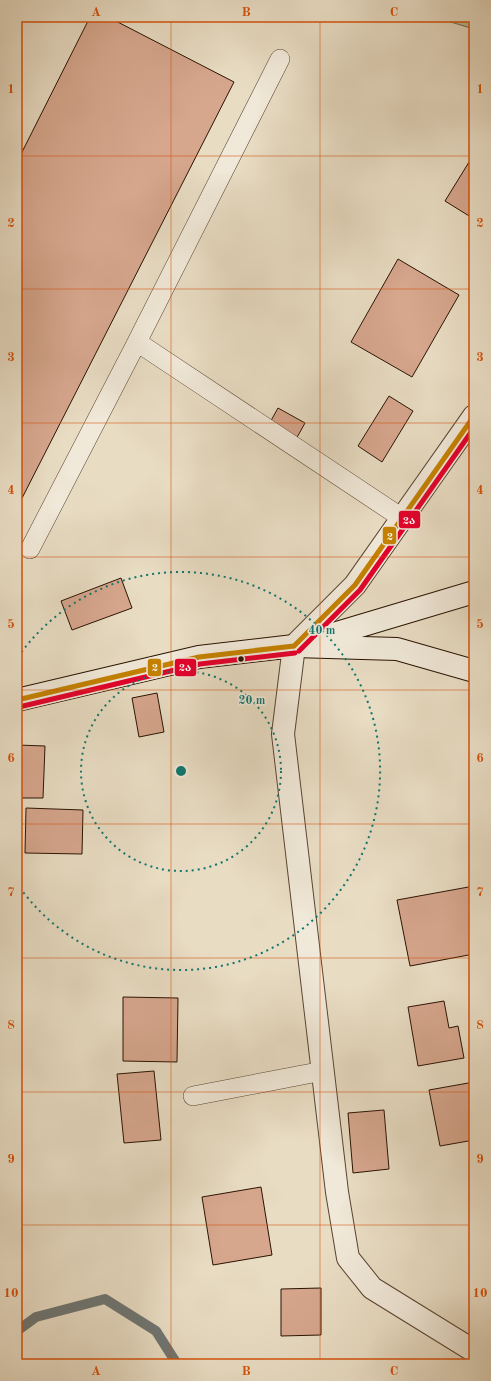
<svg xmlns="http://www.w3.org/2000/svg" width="491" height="1381" viewBox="0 0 491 1381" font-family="'Old Standard TT','Noto Serif Georgian',serif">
<rect width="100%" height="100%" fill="#e8dcc3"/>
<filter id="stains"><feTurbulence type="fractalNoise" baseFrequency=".005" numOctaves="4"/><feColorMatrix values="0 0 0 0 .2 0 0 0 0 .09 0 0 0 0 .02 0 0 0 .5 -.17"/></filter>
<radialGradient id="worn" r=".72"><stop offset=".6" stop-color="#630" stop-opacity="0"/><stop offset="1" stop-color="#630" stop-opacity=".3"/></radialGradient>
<path fill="#b9bf92" stroke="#72694a" d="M434,17h40v12z"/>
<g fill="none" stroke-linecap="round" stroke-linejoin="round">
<path stroke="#6f7673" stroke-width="10" d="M17,1331l19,-14 69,-18 51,32 21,33"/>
</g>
<path fill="#d6a68d" stroke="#2a1302" d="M90,17h18l126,65 -217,426v-346z
M474,154v65l-29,-18z
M398,259l61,36 -47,82 -61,-35z
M389,396l24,15 -31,51 -24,-16z
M278,408l27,15 -10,18 -27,-15z
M121,578l11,30 -60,22 -11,-29z
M157,693l7,39 -25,5 -7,-39z
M17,745l28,1 -2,52h-26z
M26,808l57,2 -1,44 -57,-1z
M474,886v68l-64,12 -13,-66z
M123,997l55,1 -1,64 -54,-1z
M444,1001l5,27 9,-2 6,32 -46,8 -10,-59z
M154,1071l7,69 -37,3 -7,-69z
M474,1082v58l-34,6 -11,-56z
M384,1110l5,59 -36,4 -5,-60z
M261,1187l11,68 -59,10 -11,-68z
M321,1288v47l-40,1v-47z"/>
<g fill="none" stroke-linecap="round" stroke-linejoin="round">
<g stroke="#5a4532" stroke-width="20">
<path id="lane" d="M280,59l-143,283 265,176
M30,549l107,-207
M193,1096l130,-25"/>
</g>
<g stroke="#5a4532" stroke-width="24">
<path id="street" d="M474,416l-119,169 -61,61 -11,88 54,458 11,66 24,30 102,63"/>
</g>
<g stroke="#2a1302" stroke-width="24">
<path id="secondary" d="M310,641l164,-49
M17,700l182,-43 95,-11 103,3 77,22"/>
</g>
<use href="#lane" stroke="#f0e8d8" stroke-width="19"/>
<use href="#street" stroke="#f0e8d8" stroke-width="22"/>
<use href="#secondary" stroke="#f0e8d8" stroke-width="22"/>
<g stroke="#f0e8d8" stroke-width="8">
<path id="bus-1" d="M294,646l61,-61 119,-169
M17,700l182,-43 95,-11"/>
</g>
<g stroke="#f0e8d8" stroke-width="8">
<path id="bus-2" d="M299,651l61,-61 114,-162
M19,707l181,-43 95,-11"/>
</g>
<use href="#bus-1" stroke="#c48100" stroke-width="5"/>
<use href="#bus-2" stroke="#e4002b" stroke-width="5"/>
</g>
<path fill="none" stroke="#d5520b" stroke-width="1" stroke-opacity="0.55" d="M171,17v1347M320,17v1347M17,156h457M17,289h457M17,423h457M17,557h457M17,690h457M17,824h457M17,958h457M17,1092h457M17,1225h457"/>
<g fill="none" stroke="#0f766e" stroke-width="2" stroke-dasharray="2 4">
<circle cx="181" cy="771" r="100"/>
<path d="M18 657A199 199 0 1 1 18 885"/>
</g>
<circle fill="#2a1302" stroke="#f0e8d8" stroke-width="1.5" cx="241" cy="659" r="3.5"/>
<circle cx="181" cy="771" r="6" fill="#0f766e" stroke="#f0e8d8" stroke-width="2"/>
<g font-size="12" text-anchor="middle" font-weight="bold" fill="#0f766e" stroke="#f0e8d8" stroke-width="3.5" stroke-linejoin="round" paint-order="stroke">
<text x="322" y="634">40 m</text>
<text x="252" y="704">20 m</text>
</g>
<g stroke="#f0e8d8" stroke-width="1.5">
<rect x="398" y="510" width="23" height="19" rx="4" fill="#e4002b"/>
<rect x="382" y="526" width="15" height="19" rx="4" fill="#c48100"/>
<rect x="147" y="658" width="15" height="19" rx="4" fill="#c48100"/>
<rect x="174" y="658" width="23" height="19" rx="4" fill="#e4002b"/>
</g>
<g font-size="11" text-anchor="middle" font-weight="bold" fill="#fff">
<text x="409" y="524">2ა</text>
<text x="390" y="540">2</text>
<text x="155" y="671">2</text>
<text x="185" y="671">2ა</text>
</g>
<rect width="491" height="1381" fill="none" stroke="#e8dcc3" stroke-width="44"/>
<rect x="22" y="22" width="447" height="1337" fill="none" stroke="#d5520b" stroke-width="1.5"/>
<g font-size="13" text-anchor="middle" font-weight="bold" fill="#d5520b">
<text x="96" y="16">A</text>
<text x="246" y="16">B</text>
<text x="394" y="16">C</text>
<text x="11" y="93">1</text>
<text x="480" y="93">1</text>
<text x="11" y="227">2</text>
<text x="480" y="227">2</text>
<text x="11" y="361">3</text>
<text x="480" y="361">3</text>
<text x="11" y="494">4</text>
<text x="480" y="494">4</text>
<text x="11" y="628">5</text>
<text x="480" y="628">5</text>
<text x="11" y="762">6</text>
<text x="480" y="762">6</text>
<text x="11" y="896">7</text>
<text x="480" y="896">7</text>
<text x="11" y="1029">8</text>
<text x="480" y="1029">8</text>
<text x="11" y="1163">9</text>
<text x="480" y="1163">9</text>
<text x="11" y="1297">10</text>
<text x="480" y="1297">10</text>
<text x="96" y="1375">A</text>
<text x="246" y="1375">B</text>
<text x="394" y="1375">C</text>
</g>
<rect width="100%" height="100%" filter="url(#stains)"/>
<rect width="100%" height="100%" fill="url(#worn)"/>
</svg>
